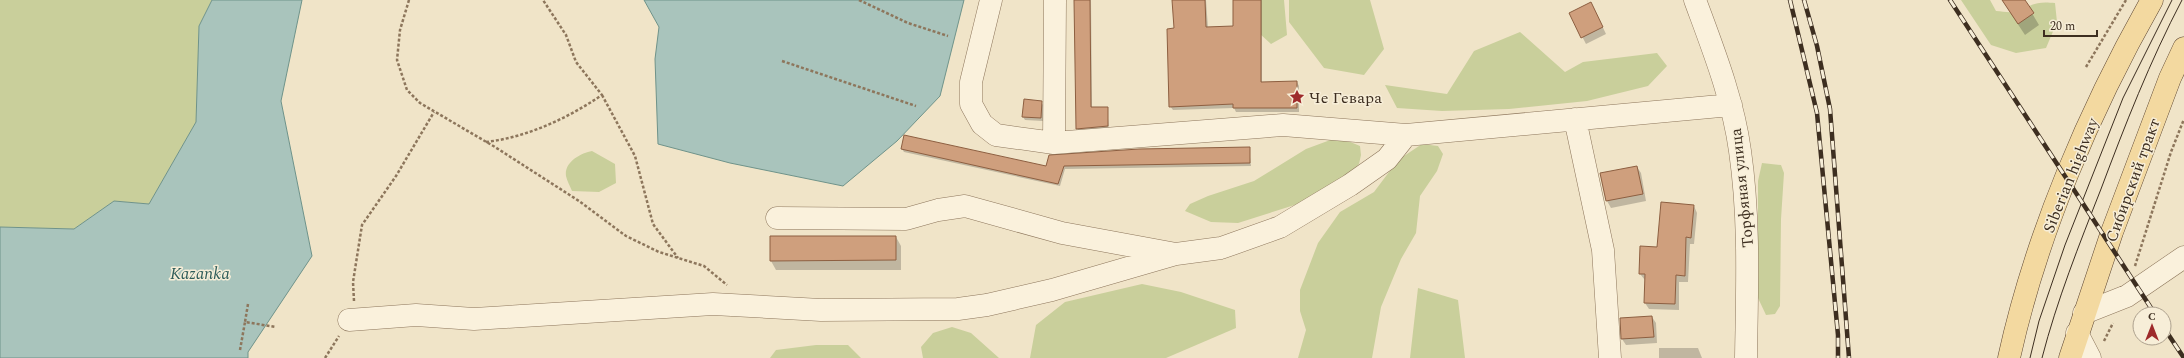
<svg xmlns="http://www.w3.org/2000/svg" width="2184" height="358" viewBox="0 0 2184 358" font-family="Spectral,serif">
<rect width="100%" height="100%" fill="#f0e4c8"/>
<path fill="#c9cf9b" d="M0,0h212l-13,26 -3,96 -47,82 -35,-3 -40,28 -74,-2z
M1258,0h26l3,35 -16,9 -12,-11z
M1289,0h81l14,49 -20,26 -40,-7 -35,-46z
M1961,0h29l6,11c6,0 12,2 17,1 18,-3 16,-12 42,-9l2,19 -11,26 -30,5 -25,-8z
M1520,32l45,40 18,-10 74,-9 10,13 -19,20 -61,15 -78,8 -67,2 -45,-3 -12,-23 62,9 27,-43z
M1333,139h10l17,7 1,9 -2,9 -12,14 -43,24 -66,21 -27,-1 -26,-11 5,-7 18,-8 46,-15 52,-32z
M1422,144l16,2 5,8 -6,17 -17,25 -4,37 -15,26 -20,48 -9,51h-74l8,-28 -6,-19v-21l18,-47 22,-31 34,-20 24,-32z
M592,151l23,13 1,19 -17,9 -27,-1c-2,-5 -5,-10 -6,-15 -2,-14 15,-23 26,-25z
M1762,163l19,2 3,8 -3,46 -1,87 -5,8 -9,1 -8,-17v-117z
M1142,284l39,8 54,18 1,18 -70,30h-136l6,-33 29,-23z
M1418,288l40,12 7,58h-55z
M952,327l19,6 28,25h-76l-2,-11 12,-14z
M816,345h32l13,13h-91l6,-8z"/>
<path fill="#a9c4bc" stroke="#6f938a" d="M212,0h90l-21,101 31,155 -64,96v6h-248v-131l74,2 40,-28 35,3 47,-82 3,-96z
M644,0h320l-24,96 -43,45 -54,45 -113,-23 -72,-19 -3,-85 4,-32z"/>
<path fill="#0003" d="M1075,0h16l1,108h15l2,21 -30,3 -2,-4z
M1173,0h33l2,28 26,-1v-27h28v83l35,-1 2,4v26h-63l-2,-4 -61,2 -3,-4 5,-77z
M2002,0h22l15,25 -14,10z
M1594,9l12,25 -20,10 -16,-31z
M1041,102l2,3v16l-18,-1 -2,-3z
M1249,148l2,18 -186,3 -5,17 -156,-34 -2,-3 145,18z
M1637,167l4,6 5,28 -35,7 -4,-7 -6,-27z
M1694,206l3,7 -3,31h-4l-2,38h-9v28l-30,-1 -4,-6v-23l-5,-6 18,-26z
M896,237l5,9v24h-125l-5,-9z
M1652,317l4,6 1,20 -31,2 -4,-6z
M1659,348h39l4,10h-43z"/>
<path fill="#cf9f7d" stroke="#8d5f41" d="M1074,0h16l1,107h17v19l-32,3z
M1172,0h33l1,27 27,-1v-26h28v82l36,-1v27h-64v-4l-64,3 -2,-78 7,-1z
M2002,0h23l9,13 -16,11z
M1591,2l12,25 -22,11 -12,-25z
M1024,99l18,2 -1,17 -19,-1z
M904,135l142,31 3,-11 90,-6 111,-2v16l-186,3 -6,18 -157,-35z
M1637,166l6,28 -37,7 -6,-28z
M1661,202l33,3 -3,33 -5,-1 -1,39 -9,-1 -1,29 -31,-1 1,-29h-6l1,-28 17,1z
M770,236h126v24l-126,1z
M1652,316l2,21 -33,2 -1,-21z"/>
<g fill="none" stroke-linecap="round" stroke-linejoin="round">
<g stroke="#8d765c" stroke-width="23">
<path id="minor" d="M991,0l-20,82v22l11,20 14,11 58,8 229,-18 123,10 325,-30
M1695,0c18,49 38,99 45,151 10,69 7,138 6,207
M1575,119l28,131 7,108
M1054,143l1,-143
M777,218l129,1 32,-9 27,-4 97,27 114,21 45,-6 59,-21 70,-42 37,-26 19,-24
M2084,313l43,-17 57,-39
M349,320l67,-5 58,4 239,-15 108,6 137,-1 29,-4 65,-15 124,-36
M2077,333l13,25"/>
</g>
<g stroke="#5b4430" stroke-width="23">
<path id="major" d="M2009,358c27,-123 81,-249 143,-358
M2070,358l42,-126 58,-154 14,-30"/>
</g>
<path stroke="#8d765c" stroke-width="2.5" stroke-dasharray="3 2" stroke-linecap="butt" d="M409,0l-9,30 -3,30 10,30 13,13 75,44 84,54 47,35 33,16 45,14 23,19
M859,0l49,23 40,13
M782,61l134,45
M2086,67l40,-67
M602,95l33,61 18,68 25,34
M486,142c42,-5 82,-24 116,-47l-26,-33 -10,-27 -23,-35
M2135,266l36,-114 13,-33
M354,301l-1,-19 9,-57 34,-49 38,-64
M248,304l-3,18 31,5
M2104,341l9,-18
M240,350l5,-28
M325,358l14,-22"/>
<use href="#minor" stroke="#faf1dc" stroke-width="22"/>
<use href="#major" stroke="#f3d9a0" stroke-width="22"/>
<path stroke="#3d2e20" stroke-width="1" d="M2030,358l9,-37 26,-76 58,-147 49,-98
M2042,358c15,-58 37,-113 59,-169 24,-64 49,-128 81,-189"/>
<g stroke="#3d2e20" stroke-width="4.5">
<path id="rail" d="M1790,0l27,113 21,222v23
M1804,0l13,46 13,63 19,249
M1950,0l205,314
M2164,328l20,30"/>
</g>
<use href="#rail" stroke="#f7eed8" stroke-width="3" stroke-dasharray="9" stroke-linecap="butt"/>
</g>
<defs>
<g id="sight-bare" transform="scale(1.2)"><path d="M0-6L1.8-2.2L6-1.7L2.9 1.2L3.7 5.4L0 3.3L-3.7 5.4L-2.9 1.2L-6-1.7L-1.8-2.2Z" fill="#9e2a2b" stroke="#f7eed8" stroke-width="2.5" paint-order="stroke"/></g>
</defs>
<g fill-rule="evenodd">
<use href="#sight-bare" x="1297" y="97"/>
</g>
<g text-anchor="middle" stroke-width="3" stroke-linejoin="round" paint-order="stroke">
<g font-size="16" fill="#3d2e20" stroke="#f7eed8" text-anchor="start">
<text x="1309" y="103">Че Гевара</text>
</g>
<g font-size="16" fill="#3d2e20" stroke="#f7eed8">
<text transform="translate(2070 175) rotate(-68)" y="6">Siberian highway</text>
<text transform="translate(2132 180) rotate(-70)" y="6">Сибирский тракт</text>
<text transform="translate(1741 188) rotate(-96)" y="6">Торфяная улица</text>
</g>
<g font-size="17" font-style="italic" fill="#2f5d5a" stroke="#f7eed8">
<text x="200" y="279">Kazanka</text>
</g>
</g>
<g transform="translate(2152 326)"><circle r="19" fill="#f7eed8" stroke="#ada18e"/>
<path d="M0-3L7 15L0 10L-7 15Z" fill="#9e2a2b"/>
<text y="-6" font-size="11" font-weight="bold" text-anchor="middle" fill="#3d2e20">С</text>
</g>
<path d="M2044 30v6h53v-6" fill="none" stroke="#3d2e20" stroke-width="2"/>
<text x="2050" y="30" font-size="12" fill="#3d2e20" stroke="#f7eed8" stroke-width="3" paint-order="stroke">20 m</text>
</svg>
